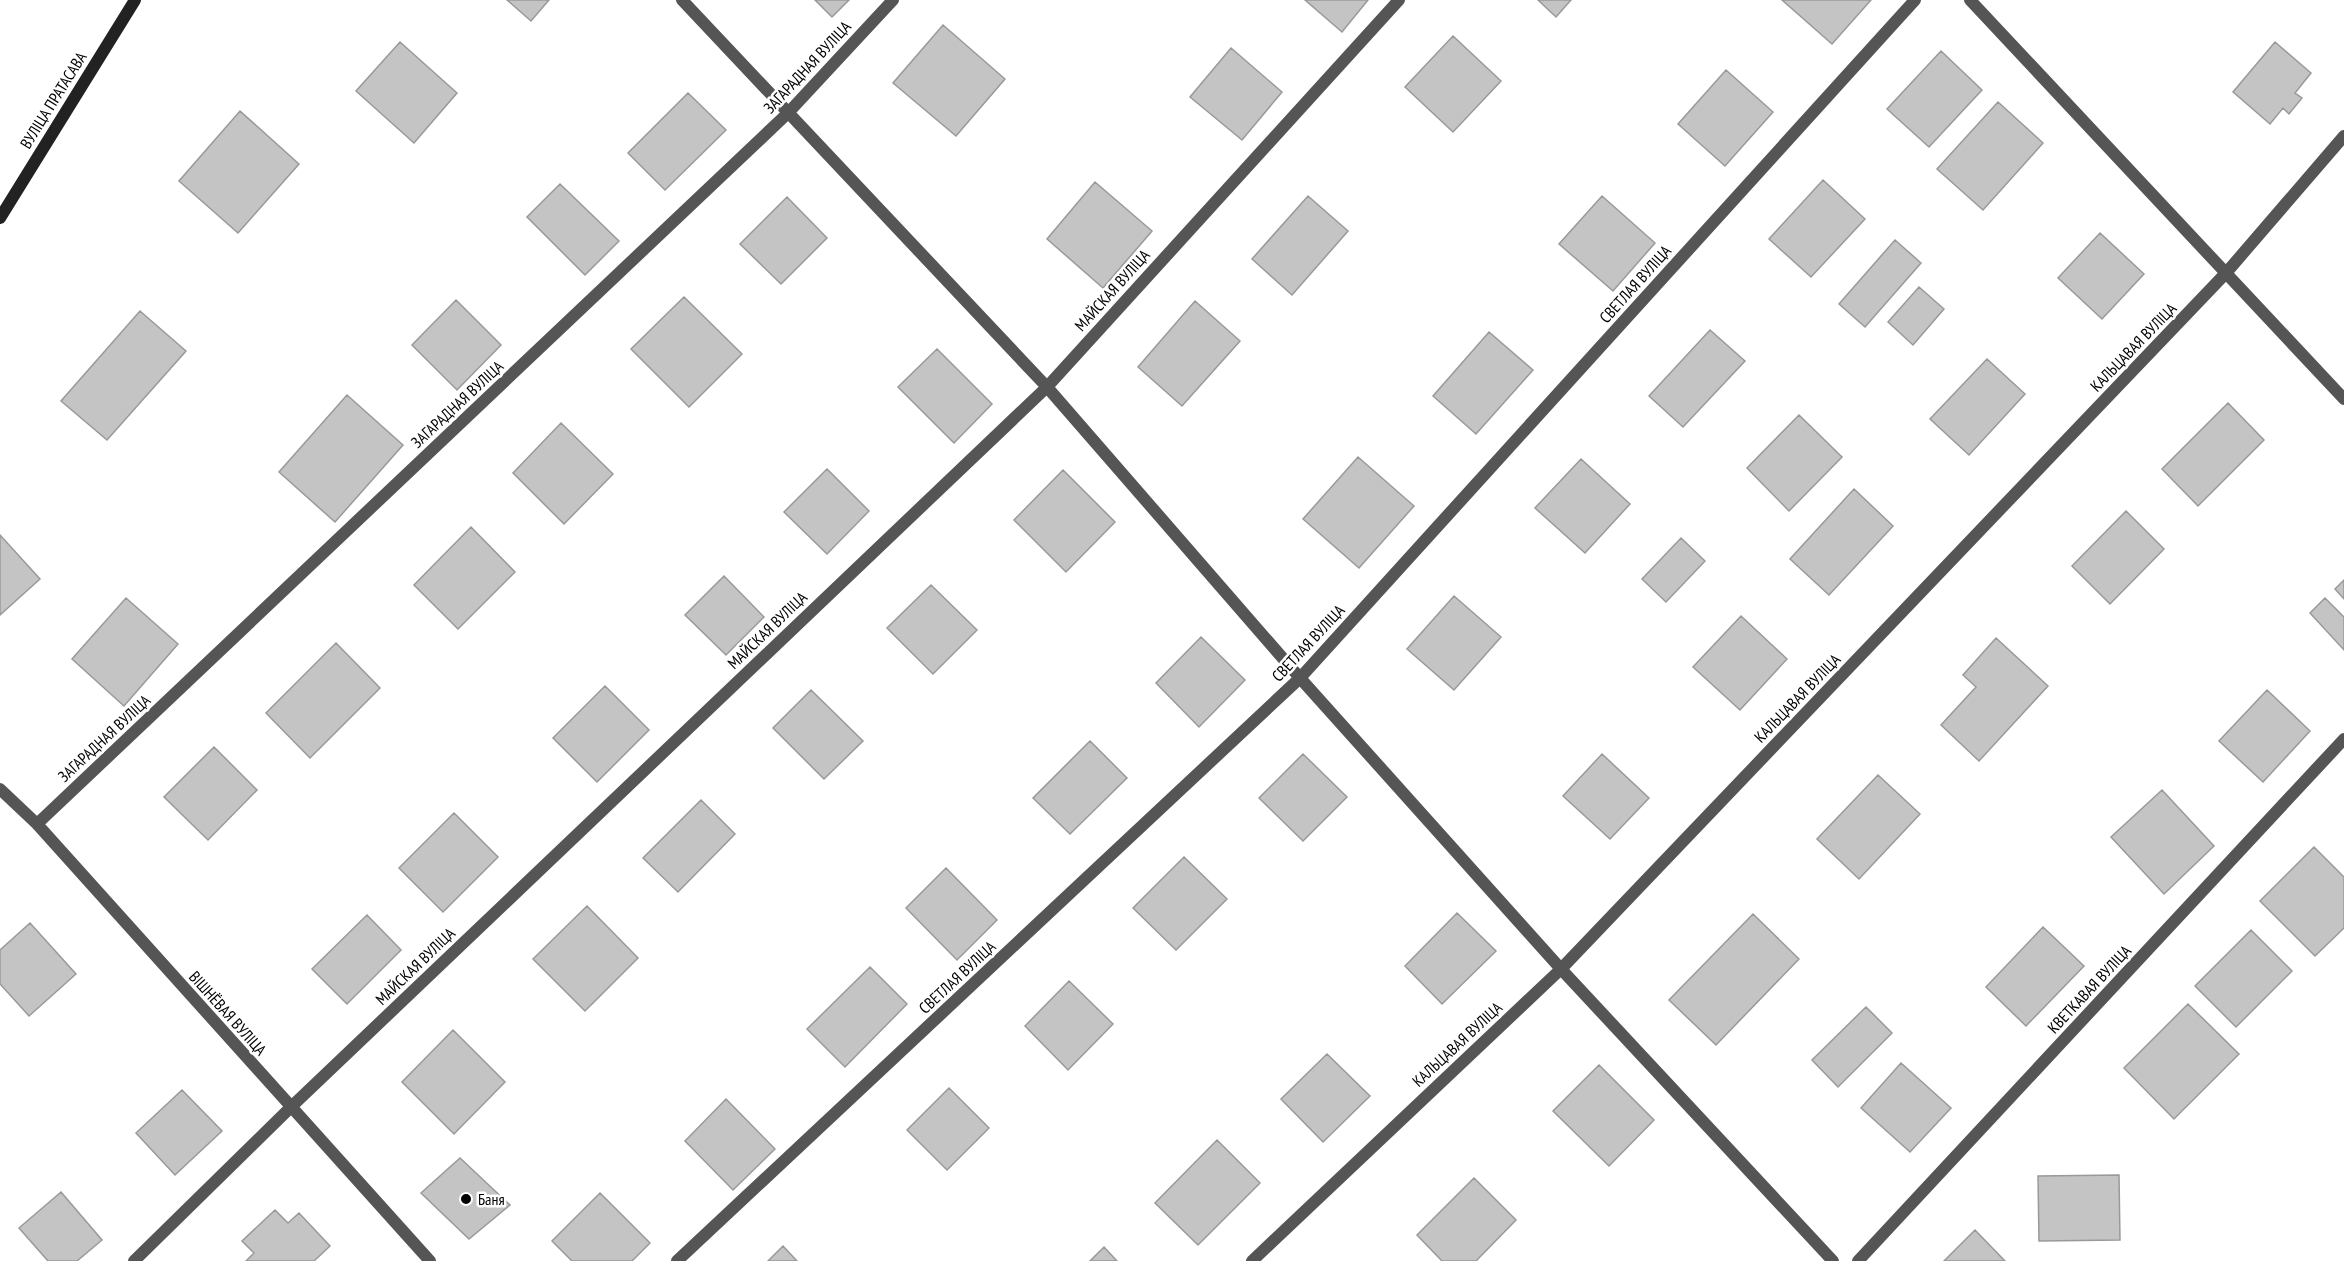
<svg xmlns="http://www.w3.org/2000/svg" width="2344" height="1261" viewBox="0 0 2344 1261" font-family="'PT Sans Narrow',sans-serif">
<rect width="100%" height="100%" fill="#fff"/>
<path fill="#c4c4c4" stroke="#999" stroke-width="1.5" d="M507,0h42l-18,21z
M815,0h34l-17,17z
M1305,0h63l-26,32z
M1538,0h33l-15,17z
M1782,0h89l-39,44z
M943,25l62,54 -49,57 -63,-53z
M1453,36l48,45 -48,51 -48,-45z
M400,42l57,51 -43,50 -58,-52z
M2275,42l36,31 -16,20 7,5 -13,16 -6,-6 -13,16 -37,-32z
M1231,48l51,44 -40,48 -52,-43z
M1941,51l41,39 -53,57 -42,-38z
M1726,70l47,42 -48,54 -47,-42z
M688,93l38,37 -61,60 -37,-37z
M1998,102l45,41 -60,67 -46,-41z
M240,111l59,53 -61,69 -59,-52z
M1823,180l42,39 -54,58 -42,-38z
M1095,182l57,49 -49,57 -56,-49z
M560,184l59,57 -34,34 -58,-58z
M1308,196l40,35 -56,64 -40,-36z
M1602,196l53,47 -42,48 -54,-47z
M787,197l40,41 -46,46 -41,-40z
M2100,233l44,41 -42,45 -44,-41z
M1895,240l26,23 -56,64 -26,-23z
M1919,287l25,22 -31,36 -25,-23z
M684,297l58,57 -53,53 -58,-58z
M456,300l45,45 -44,45 -45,-45z
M1195,301l45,40 -58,65 -44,-39z
M140,311l46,40 -79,89 -46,-39z
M1710,330l35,31 -62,66 -34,-31z
M1489,332l44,38 -57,64 -43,-38z
M937,349l55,55 -38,39 -56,-56z
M1987,359l38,35 -56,61 -39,-36z
M347,395l56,50 -68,77 -56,-50z
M2228,403l36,37 -66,66 -36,-37z
M1799,415l43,42 -53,54 -42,-43z
M561,423l52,51 -49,50 -51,-51z
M1358,457l56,49 -55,62 -56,-49z
M1581,459l49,45 -45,49 -50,-45z
M827,469l42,42 -42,43 -43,-42z
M1063,470l52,52 -49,50 -52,-52z
M1854,489l39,37 -64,69 -39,-36z
M2126,511l38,38 -54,55 -38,-38z
M471,527l44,45 -57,57 -44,-44z
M0,535l40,44 -40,36z
M1681,538l24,23 -39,41 -24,-23z
M724,576l40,41 -38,38 -41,-40z
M2344,580v19l-9,-10z
M931,585l46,45 -44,44 -46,-46z
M1454,596l47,41 -47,53 -47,-41z
M126,598l52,46 -54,62 -52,-47z
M2325,598l19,19v33l-34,-37z
M1741,616l46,43 -47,51 -47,-43z
M1201,637l44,43 -46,47 -43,-44z
M1996,638l52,48 -69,75 -38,-36 35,-38 -13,-12z
M336,643l44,45 -70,70 -44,-45z
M605,686l44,44 -52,52 -44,-44z
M811,690l52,51 -39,38 -51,-51z
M2267,690l43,41 -47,51 -44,-41z
M1090,741l37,37 -57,56 -37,-36z
M214,747l43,43 -49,50 -44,-43z
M1303,754l44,43 -44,44 -44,-43z
M1602,754l47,44 -39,41 -47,-43z
M1878,775l42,39 -61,65 -42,-40z
M2162,790l52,56 -50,48 -53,-57z
M701,800l34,34 -57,58 -35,-34z
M454,813l44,44 -55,55 -44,-44z
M2314,847l30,30v51l-29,28 -55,-55z
M1184,857l43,42 -51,51 -43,-42z
M946,868l51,52 -40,40 -51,-52z
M587,906l51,52 -53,53 -52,-52z
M1457,913l39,38 -54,53 -37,-38z
M1753,914l46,45 -83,86 -47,-45z
M367,915l34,35 -54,54 -35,-35z
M30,923l46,51 -47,42 -29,-32v-34z
M2043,927l41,39 -58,60 -40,-39z
M2251,930l41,41 -56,56 -41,-41z
M870,967l37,37 -62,63 -38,-38z
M1069,981l44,43 -45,46 -43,-44z
M2188,1004l51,50 -65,65 -50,-51z
M1866,1007l26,26 -54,54 -26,-27z
M453,1030l52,52 -51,52 -52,-52z
M1327,1054l43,42 -47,46 -42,-43z
M1901,1063l50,45 -41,44 -49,-44z
M1599,1065l55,55 -45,46 -56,-55z
M949,1088l40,40 -42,42 -40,-40z
M182,1090l40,41 -47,44 -39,-42z
M726,1099l49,50 -42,41 -48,-49z
M1217,1140l43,43 -62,62 -43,-42z
M460,1158l50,47 -41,34 -48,-46z
M2119,1175l1,65 -81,1 -1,-65z
M1474,1178l42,42 -40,41h-34l-25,-26z
M61,1192l41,48 -25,21h-29l-29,-33z
M600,1193l50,50 -18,18h-60l-20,-20z
M275,1210l13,13 11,-10 31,33 -16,15h-68l8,-8 -12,-12z
M1975,1230l30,31h-61z
M783,1246l14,15h-29z
M1104,1247l13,14h-27z"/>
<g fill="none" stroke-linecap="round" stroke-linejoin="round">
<path stroke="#555" stroke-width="12" d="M682,0l365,387 253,291 261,291 272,292
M1970,0l374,399
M0,789l37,35 393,437
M37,824l751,-711 105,-113
M134,1261l156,-153 757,-721 352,-387
M677,1261l623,-583 615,-678
M1252,1261l309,-292 665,-696 118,-137
M1858,1261l486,-522"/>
<path stroke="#222" stroke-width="12" d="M0,218l135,-218"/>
</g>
<circle fill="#000" stroke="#fff" stroke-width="2" cx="466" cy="1199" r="6"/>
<g text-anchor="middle" stroke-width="5" stroke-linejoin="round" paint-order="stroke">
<g font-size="16" fill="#000" stroke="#fff">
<text transform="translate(807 67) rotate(-47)" y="6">ЗАГАРАДНАЯ ВУЛІЦА</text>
<text transform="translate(53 100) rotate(-58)" y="6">ВУЛІЦА ПРАТАСАВА</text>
<text transform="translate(1635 284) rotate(-48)" y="6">СВЕТЛАЯ ВУЛІЦА</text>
<text transform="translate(1112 290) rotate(-48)" y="6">МАЙСКАЯ ВУЛІЦА</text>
<text transform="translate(2133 347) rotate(-46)" y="6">КАЛЬЦАВАЯ ВУЛІЦА</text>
<text transform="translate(457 404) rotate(-43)" y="6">ЗАГАРАДНАЯ ВУЛІЦА</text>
<text transform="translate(767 630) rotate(-44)" y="6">МАЙСКАЯ ВУЛІЦА</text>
<text transform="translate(1308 643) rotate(-47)" y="6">СВЕТЛАЯ ВУЛІЦА</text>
<text transform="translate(1797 698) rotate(-46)" y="6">КАЛЬЦАВАЯ ВУЛІЦА</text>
<text transform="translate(104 738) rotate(-43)" y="6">ЗАГАРАДНАЯ ВУЛІЦА</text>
<text transform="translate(415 966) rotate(-44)" y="6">МАЙСКАЯ ВУЛІЦА</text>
<text transform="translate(957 977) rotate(-43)" y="6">СВЕТЛАЯ ВУЛІЦА</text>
<text transform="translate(2089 989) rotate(-47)" y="6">КВЕТКАВАЯ ВУЛІЦА</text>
<text transform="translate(228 1013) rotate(48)" y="6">ВІШНЁВАЯ ВУЛІЦА</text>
<text transform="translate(1457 1044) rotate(-43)" y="6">КАЛЬЦАВАЯ ВУЛІЦА</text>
</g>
<g font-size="16" fill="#000" stroke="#fff" text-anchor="start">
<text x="478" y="1205">Баня</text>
</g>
</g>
</svg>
